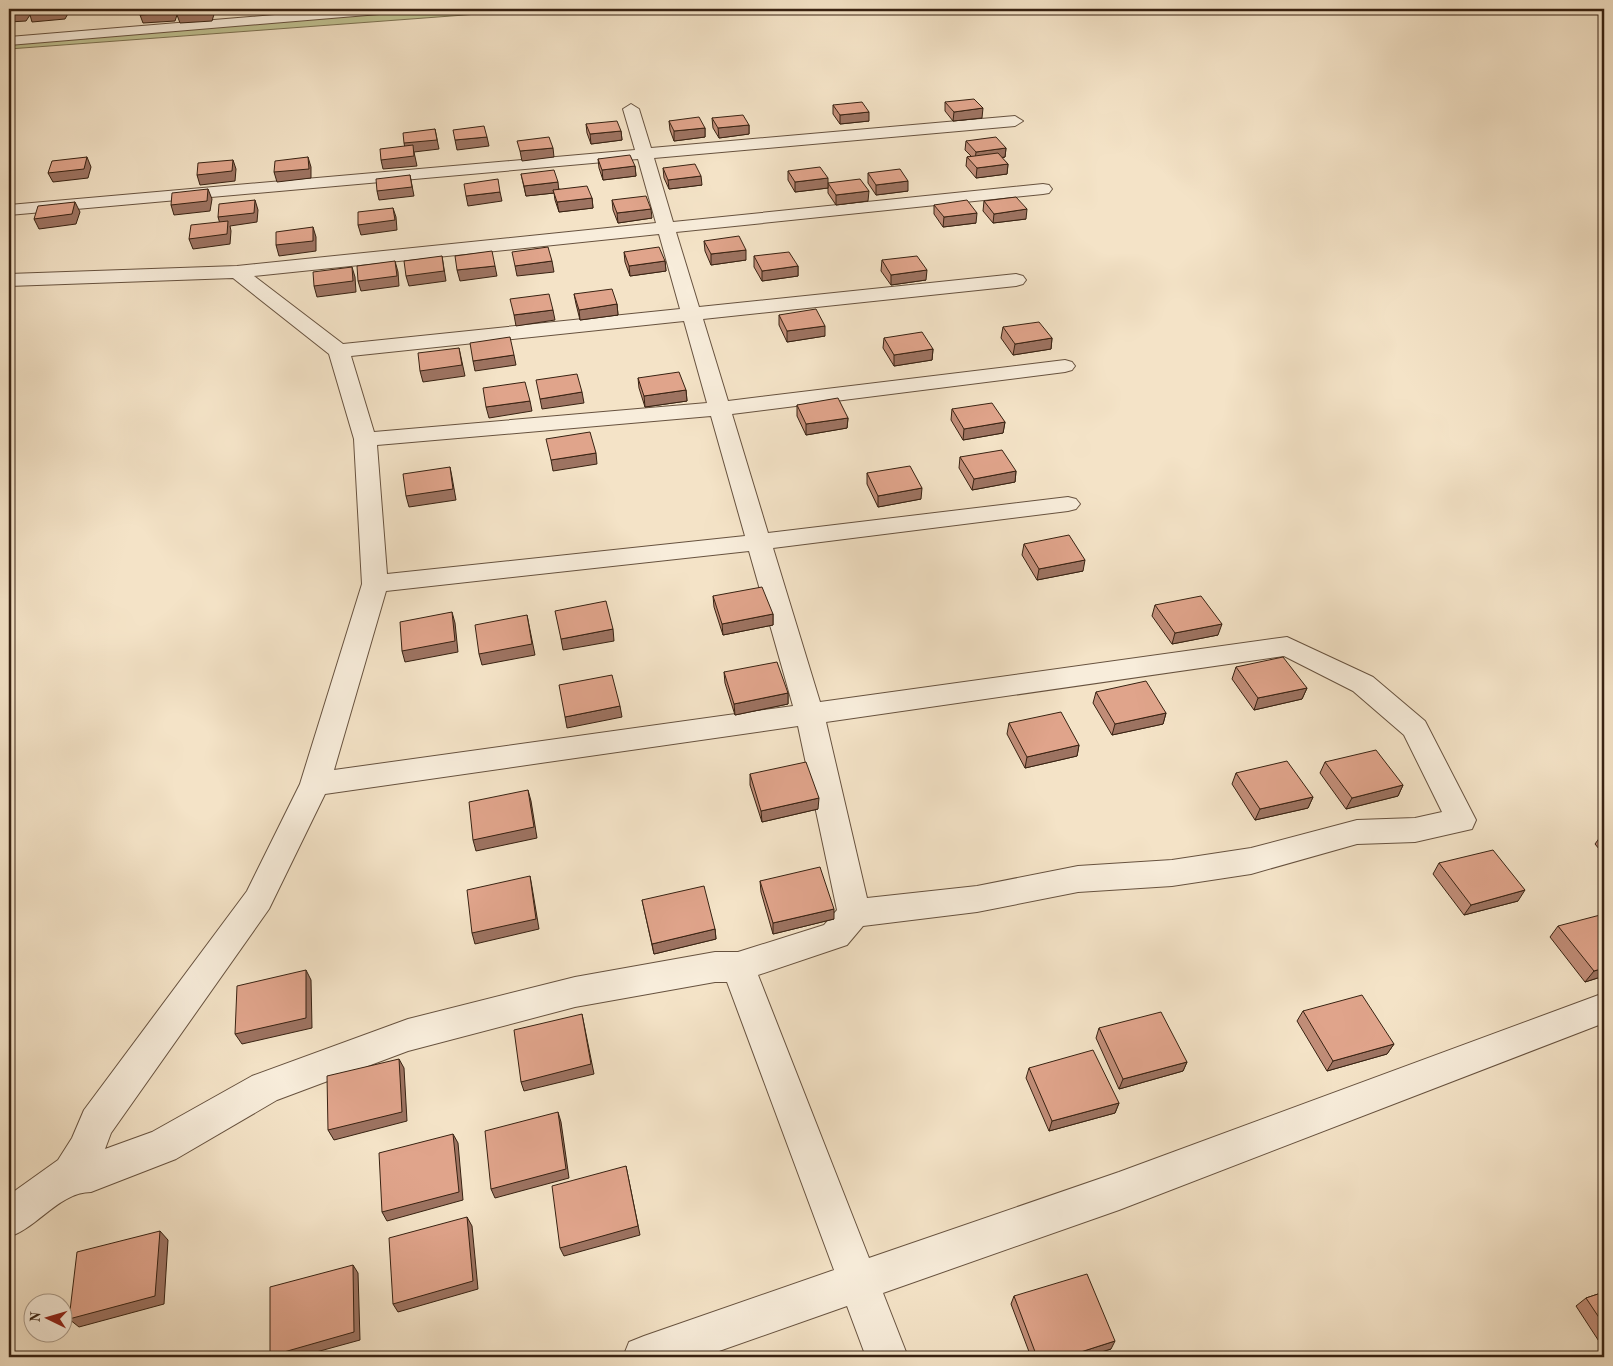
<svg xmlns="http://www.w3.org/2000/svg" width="1613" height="1366" viewBox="0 0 1613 1366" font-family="'Old Standard TT',serif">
<rect width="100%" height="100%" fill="#f4e3c7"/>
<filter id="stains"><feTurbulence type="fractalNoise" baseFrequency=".004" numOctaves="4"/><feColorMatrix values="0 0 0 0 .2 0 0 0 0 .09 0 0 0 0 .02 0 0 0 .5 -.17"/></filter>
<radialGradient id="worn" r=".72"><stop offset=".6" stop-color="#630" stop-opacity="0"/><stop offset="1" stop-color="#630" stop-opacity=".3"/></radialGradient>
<path fill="#c0c292" stroke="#7c7252" d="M397,9h148l-536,40v-8z"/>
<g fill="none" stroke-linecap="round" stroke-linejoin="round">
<g stroke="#67523f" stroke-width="2">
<path id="minor" d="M346,9h52l-7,4 -382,32v-8z
M631,104l8,5 12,39 364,-32 8,5 -8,5 -361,32 19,64 370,-38 6,1 3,4 -3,4 -6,1 -367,38 23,75 317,-33 7,2 3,4 -3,4 -7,2 -313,33 25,82 337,-41 7,2 3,4 -3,4 -7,2 -333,42 36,119 300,-36 8,2 4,5 -4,5 -8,2 -295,37 47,154 467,-65 86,40 52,44 51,99 -4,9 -57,13 -58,2 -106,30 -79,12 -94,6 -101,20 -114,14 -16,19 -89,30 111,283 250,-86 485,-179v30l-485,187 -236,83 25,64h-42l-19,-51 -145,51h-79l6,-15 15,-6 190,-66 -107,-288h-12l-140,25 -167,44 -131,49 -101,59 -85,33c-31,0 -53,35 -82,45v-42l49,-35 14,-22 12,-28 163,-219 53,-107 62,-200 -8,-145 -25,-85 -96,-76 -224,8v-12l228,-8 419,-43 -18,-64 -629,56v-10l626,-55 -12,-41zM659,234l21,75 -337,35 -89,-68zM684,321l23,82 -333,29 -23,-76zM711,416l34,120 -358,38 -10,-129zM749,551l44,155 -459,64 52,-179zM1284,656l69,35 51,44 38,77 -27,6 -58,2 -106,28 -79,12 -94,6 -101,20 -110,12 -41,-176zM798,726l39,184 -13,15 -86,27h-23l-140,25 -167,42 -156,57 -100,56 -47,17 6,-16 158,-224 56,-115z"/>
</g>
<use href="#minor" fill="#f8eddb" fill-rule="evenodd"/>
</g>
<path fill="#c18d78" stroke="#382212" d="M945,102l37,16 -29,3 -8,-10z
M833,105l36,16 -29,3 -7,-10z
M712,118l37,7v9l-30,4 -6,-10z
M669,121l36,7v9l-31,4 -4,-11z
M586,124l35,7 1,9 -31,4 -4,-11z
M966,141l40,7 -1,9 -3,1 6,6 -1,10 -31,4 -10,-12 1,-9 4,-1 -6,-6z
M598,159l37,7 1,10 -33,4 -4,-12z
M663,168l39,17 -33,4 -5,-11z
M788,171l40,17 -33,4 -7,-12z
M868,173l40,18 -32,4 -8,-12z
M521,174l38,15 33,9 1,10 -34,4 -4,-12 -1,-7 -28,3z
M828,183l40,18 -32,4 -8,-12z
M612,200l40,18 -34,5 -5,-13z
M984,201l42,18 -33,4 -10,-12z
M934,205l42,18 -33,4 -9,-13z
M704,241l42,19 -35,5 -6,-14z
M624,252l41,9 1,10 -36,5 -5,-14z
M754,256l44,10v10l-36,5 -8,-14z
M882,260l44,20 -35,5 -10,-14z
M574,294l43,10 1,11 -38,5 -4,-16z
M779,315l46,21 -38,6 -8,-17z
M1003,327l49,11 -1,11 -38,6 -12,-17z
M884,338l49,11 -1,11 -38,6 -11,-18z
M638,378l48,12 1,11 -42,6 -6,-19z
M797,405l51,13 -1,10 -41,7 -9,-19z
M952,409l53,13 -2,11 -40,7 -12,-20z
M960,457l56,14 -1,11 -43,8 -13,-22z
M867,473l54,26 -43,8 -11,-23z
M1024,544l59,27 -46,9 -15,-25z
M713,596l60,18v11l-50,10 -9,-28z
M1155,605l63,30 -46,9 -20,-28z
M1236,667l71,21 -5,11 -48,11 -22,-31z
M724,672l64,21v11l-53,11 -10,-32z
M1096,692l70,21 -3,11 -51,11 -19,-32z
M1009,723l70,22 -2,11 -52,12 -18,-34z
M1325,762l78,23 -5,11 -52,13 -26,-36z
M1236,773l77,24 -5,11 -53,12 -23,-36z
M750,774l68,35 -56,13 -12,-37z
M1603,833h1v22l-9,-11z
M1439,863l79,38 -54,14 -31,-41z
M760,881l74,38 -61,15 -12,-42z
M642,900l73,29 1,10 -62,15z
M1558,926l46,50 -19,6 -35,-45z
M1303,1011l91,33 -7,10 -60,17 -30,-50z
M1099,1028l88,34 -4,9 -64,18 -23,-51z
M1029,1068l90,35 -4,10 -66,18 -23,-53z
M1604,1292v57l-28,-43 10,-8z
M1014,1296l97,53 -26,8h-54l-20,-53z"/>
<path fill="#9d7361" stroke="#382212" d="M25,9h5l2,3 31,-3h6l1,1 -5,9 -33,3 -2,-7 -4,6 -17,1v-9z
M174,9h4v3l33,-3h3l1,2 -3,10 -32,2 -3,-8 -2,6 -32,2 -3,-8z
M983,108l-1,10 -29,3 1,-9z
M869,112v9l-29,3v-9z
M749,125v9l-30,4 -1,-10z
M705,128v9l-31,4v-10z
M435,129l4,20 -25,3 3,14 -34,3 -2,-9 25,-7 -2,-10z
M621,131l1,9 -31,4 -1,-10z
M487,137l2,9 -32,4 -2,-10z
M553,148l1,9 -32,4 -2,-10z
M1006,148l-1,9 -30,4 1,-9z
M87,157l4,10 -3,11 -35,4 -5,-9z
M308,157l3,10v11l-34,4 -3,-10z
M233,160l3,9 -1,12 -35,4 -3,-10z
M1008,164l-1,10 -31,4 1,-10z
M635,166l1,10 -33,4 -1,-10z
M410,175l4,21 -35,4 -2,-9z
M701,176l1,9 -33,4 -1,-9z
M828,178v10l-33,4v-10z
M908,181v10l-32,4v-10z
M558,182l1,10 -6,-2 1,3 -28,3 -2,-10z
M208,189l4,10 -2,12 -36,4 -3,-10z
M869,191l-1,10 -32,4v-10z
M500,192l2,9 -34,5 -2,-10z
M592,198l1,10 -34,4 -2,-10z
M255,200l3,10 -1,12 -27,4 1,5 -1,13 -37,5 -4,-10 32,-12 -3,-10z
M75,202l5,10 -4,12 -37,5 -5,-10z
M393,208l3,9 1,13 -36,5 -3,-10z
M651,209l1,9 -34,5 -1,-10z
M1027,209l-1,10 -33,4 1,-9z
M977,213l-1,10 -33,4 1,-10z
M313,227l3,10v14l-37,5 -3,-11z
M746,250v10l-35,5v-11z
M442,256l4,25 -37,5 -3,-10z
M395,261l3,11 1,14 -38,5 -3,-10z
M552,261l2,11 -37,4 -2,-10z
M665,261l1,10 -36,5 -1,-10z
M495,266l2,10 -37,5 -3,-11z
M798,266v10l-36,5v-10z
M352,267l3,10 1,15 -39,5 -3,-11z
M927,270l-1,10 -35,5v-10z
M617,304l1,11 -38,5 -1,-10z
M553,310l2,10 -39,6 -2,-11z
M825,326v10l-38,6v-11z
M1052,338l-1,11 -38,6 2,-11z
M459,348l6,28 -42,6 -3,-11z
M933,349l-1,11 -38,6v-11z
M514,355l2,10 -41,6 -2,-10z
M686,390l1,11 -42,6 -1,-11z
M582,392l2,11 -42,6 -2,-10z
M530,401l2,10 -43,7 -3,-11z
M848,418l-1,10 -41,7v-11z
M1005,422l-2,11 -40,7 1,-11z
M596,453l1,11 -44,7 -2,-11z
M450,467l2,10 4,23 -47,7 -3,-11z
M1016,471l-1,11 -43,8 2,-11z
M922,488l-1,11 -43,8v-11z
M1085,560l-2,11 -46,9 2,-11z
M452,612l3,11 3,29 -53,10 -3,-11z
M773,614v11l-50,10 -1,-11z
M527,615l8,40 -53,10 -3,-11z
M1222,624l-4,11 -46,9 3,-11z
M613,629l1,12 -51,9 -2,-11z
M1307,688l-5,11 -48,11 4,-12z
M788,693v11l-53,11 -1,-11z
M620,706l2,11 -55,11 -2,-11z
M1166,713l-3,11 -51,11 3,-11z
M1079,745l-2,11 -52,12 2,-11z
M1403,785l-5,11 -52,13 6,-11z
M528,790l3,11 6,37 -61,13 -3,-11z
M1313,797l-5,11 -53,12 5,-11z
M819,798l-1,11 -56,13 -1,-11z
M530,876l2,11 7,42 -64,15 -3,-11z
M1525,890l-7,11 -54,14 7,-10z
M834,909v10l-61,15v-11z
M715,929l1,10 -62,15 -2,-10z
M1604,968v8l-19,6 9,-11z
M306,970l5,10 1,48 -70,16 -7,-10z
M582,1014l12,60 -70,17 -3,-9z
M1394,1044l-7,10 -60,17 6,-10z
M399,1059l5,9 3,53 -73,19 -6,-10z
M1187,1062l-4,9 -64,18 4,-10z
M1119,1103l-4,10 -66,18 3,-10z
M558,1112l3,10 8,56 -74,20 -4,-9z
M453,1134l5,9 5,57 -76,21 -5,-9z
M626,1166l14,69 -76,21 -4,-8z
M467,1217l5,9 6,63 -80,23 -5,-8z
M160,1231l8,9 -4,64 -85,23 -10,-8z
M353,1265l5,8 2,67 -62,17h-27l-1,-1z
M1115,1341l-4,8 -26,8h-20z"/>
<path fill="#e0a48b" stroke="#382212" d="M9,9h16l-2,3 -14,1z
M32,9h31l-2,2 -32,2z
M143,9h31l-2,4 -32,2z
M180,9h31l-1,3 -33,2z
M974,99l9,9 -29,4 -9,-10z
M862,102l7,10 -29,3 -7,-10z
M743,115l6,10 -31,3 -6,-10z
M699,117l6,11 -31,3 -5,-10z
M617,121l4,10 -31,3 -4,-10z
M484,126l3,11 -32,3 -2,-10z
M435,129l2,11 -33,3 -1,-10z
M549,137l4,11 -33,3 -3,-10z
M996,137l10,11 -30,4 -10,-11z
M413,145l1,11 -33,4 -1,-11z
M998,153l10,11 -31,4 -10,-11z
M630,155l5,11 -33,4 -4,-11z
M87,157l-3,12 -36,4 4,-12z
M308,157l1,12 -35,3 1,-11z
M233,160l-1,11 -35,4 1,-12z
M695,164l6,12 -33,4 -5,-12z
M820,167l8,11 -33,4 -7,-11z
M900,169l8,12 -32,4 -8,-12z
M554,170l4,12 -34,4 -3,-12z
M410,175l2,12 -35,4 -1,-12z
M498,179l2,13 -34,4 -2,-12z
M860,179l9,12 -33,4 -8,-12z
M587,186l5,12 -35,4 -4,-12z
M208,189l-1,12 -36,4 1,-12z
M646,196l5,13 -34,4 -5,-13z
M1016,197l11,12 -33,5 -10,-13z
M255,200l-1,13 -36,4 1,-13z
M967,200l10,13 -33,4 -10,-12z
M75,202l-3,12 -38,5 4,-13z
M393,208l2,12 -37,5v-13z
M228,221l-1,13 -38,5 2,-14z
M313,227v14l-37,4v-13z
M739,236l7,14 -35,4 -7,-13z
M548,247l4,14 -37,5 -3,-14z
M659,247l6,14 -36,5 -5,-14z
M492,251l3,15 -38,4 -2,-14z
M789,252l9,14 -36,5 -8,-15z
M442,256l2,15 -38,5 -2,-15z
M917,256l10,14 -36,5 -9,-15z
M395,261l2,15 -39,5 -1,-15z
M352,267l1,14 -39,5 -1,-14z
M612,289l5,15 -38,6 -5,-16z
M549,294l4,16 -39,5 -4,-16z
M816,309l9,17 -38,5 -8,-16z
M1039,322l13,16 -37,6 -12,-17z
M922,332l11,17 -39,6 -10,-17z
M510,337l4,18 -41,6 -3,-18z
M459,348l3,17 -42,6 -2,-18z
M679,372l7,18 -42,6 -6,-18z
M577,374l5,18 -42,7 -4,-19z
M525,382l5,19 -44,6 -3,-19z
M838,398l10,20 -42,6 -9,-19z
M992,403l13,19 -41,7 -12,-20z
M590,432l6,21 -45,7 -5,-21z
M1002,450l14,21 -42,8 -14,-22z
M910,466l12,22 -44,8 -11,-23z
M450,467l3,22 -47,7 -3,-22z
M1069,535l16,25 -46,9 -15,-25z
M762,587l11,27 -51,10 -9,-28z
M1201,596l21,28 -47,9 -20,-28z
M606,601l7,28 -52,10 -6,-28z
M452,612l3,29 -53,10 -2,-29z
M527,615l5,29 -53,10 -4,-29z
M1283,657l24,31 -49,10 -22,-31z
M777,662l11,31 -54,11 -10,-32z
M612,675l8,31 -55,11 -6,-32z
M1146,681l20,32 -51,11 -19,-32z
M1061,712l18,33 -52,12 -18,-34z
M1376,750l27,35 -51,13 -27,-36z
M1287,761l26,36 -53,12 -24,-36z
M806,762l13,36 -58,13 -11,-37z
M528,790l6,37 -61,13 -4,-38z
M1493,850l32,40 -54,15 -32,-42z
M820,867l14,42 -61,14 -13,-42z
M530,876l6,43 -64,14 -5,-43z
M704,886l11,43 -63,15 -10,-44z
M1604,914v54l-10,3 -36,-45z
M306,970v48l-71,16 2,-48z
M1362,995l32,49 -61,17 -30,-50z
M1161,1012l26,50 -64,17 -24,-51z
M582,1014l9,50 -70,18 -7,-52z
M1093,1050l26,53 -67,18 -23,-53z
M399,1059l3,53 -74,18 -1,-54z
M558,1112l8,57 -75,20 -6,-58z
M453,1134l6,58 -77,20 -3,-59z
M626,1166l12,60 -78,22 -8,-62z
M467,1217l6,64 -80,23 -4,-66z
M160,1231l-5,65 -86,23 8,-67z
M353,1265l1,67 -84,24v-69z
M1087,1274l28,67 -50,16h-28l-23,-61z
M1604,1292v33l-18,-27z"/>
<rect width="1613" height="1366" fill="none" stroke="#f4e3c7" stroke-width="30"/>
<rect x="10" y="10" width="1593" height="1346" fill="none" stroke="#382212" stroke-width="2.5"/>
<rect x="15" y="15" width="1583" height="1336" fill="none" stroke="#382212"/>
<g transform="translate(48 1318) rotate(275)"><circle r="24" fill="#f8eddb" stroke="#ab9c8b"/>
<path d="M0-4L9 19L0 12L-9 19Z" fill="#8f2418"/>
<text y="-8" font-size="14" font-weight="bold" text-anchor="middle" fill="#382212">N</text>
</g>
<rect width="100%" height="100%" filter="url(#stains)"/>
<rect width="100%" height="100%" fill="url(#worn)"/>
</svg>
